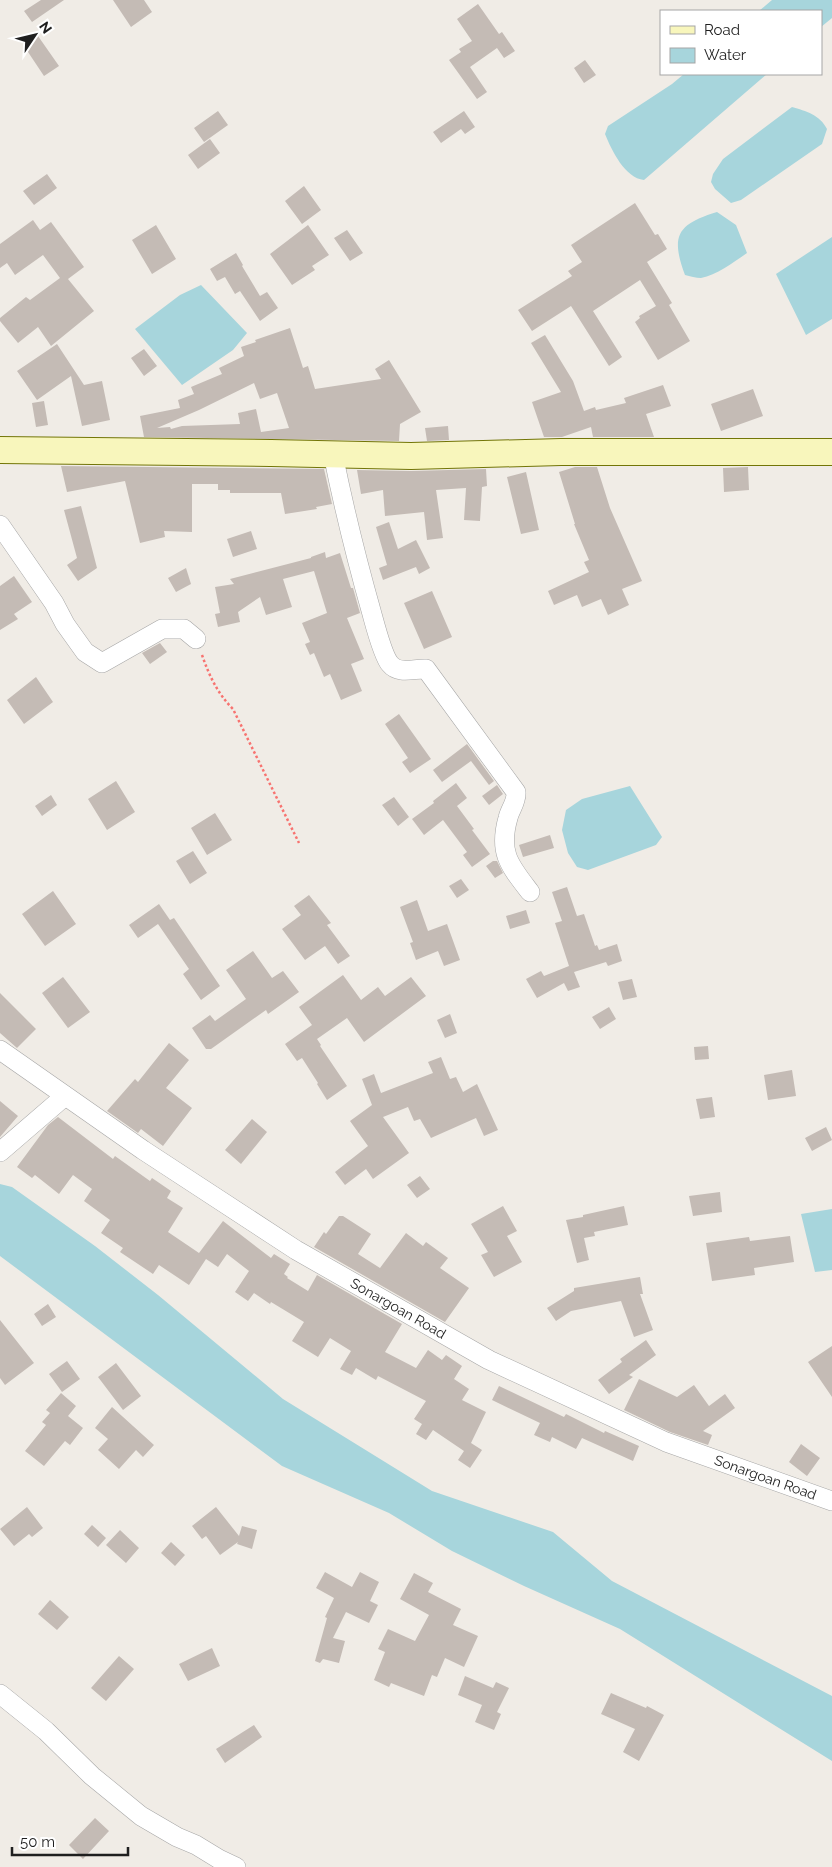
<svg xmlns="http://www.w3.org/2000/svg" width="832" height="1867" viewBox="0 0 832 1867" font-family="Raleway,sans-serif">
<rect width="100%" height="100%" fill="#f0ece6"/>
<path fill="#a7d5dc" d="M772,0h60v18l-11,9v-16h-62z
M684,74h83l-123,106c-19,-2 -32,-29 -39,-46l3,-8 64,-42z
M792,107c14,4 28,8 35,22l-5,15 -81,56 -10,3 -16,-14 -4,-7 2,-8 10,-15z
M717,212l19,13 11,28c-13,9 -30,22 -46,25 -5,0 -11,-2 -16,-3 -15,-40 -7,-51 32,-63z
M832,237v82l-26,16 -30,-61z
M201,285l46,48 -14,17 -51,35 -47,-56 45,-34z
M630,786l32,51 -6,8 -68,25 -11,-3 -9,-14 -6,-23 4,-20 16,-11z
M0,1184l12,3 83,59 63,49 125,104 149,92 121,41 59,49 220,115v65l-212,-132 -96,-43 -72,-35 -63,-38 -107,-47 -282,-210z
M832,1209v61l-17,2 -14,-58z"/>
<path fill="#c4bbb5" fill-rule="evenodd" d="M41,0h23l-32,22 -8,-11z
M113,0h31l8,12 -21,15z
M478,4l21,30 3,-2 13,19 -11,7 -7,-10 -27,19 17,25 -10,7 -28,-39 12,-8 -2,-3 13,-8 -15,-22z
M38,36l21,30 -15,10 -20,-30z
M585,60l11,15 -12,8 -10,-15z
M218,111l10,14 -24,17 -10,-14z
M464,111l11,16 -10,7 -4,-5 -20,14 -8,-11z
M210,139l10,14 -22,16 -10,-14z
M47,174l10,14 -23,17 -11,-14z
M304,186l17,24 -19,14 -17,-23z
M635,203l20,32 3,-1 9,15 -20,13 25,41 -3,2 21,36 -32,19 -23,-38 5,-4 -1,-2 17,-10 -16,-26 -47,31 29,46 -13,9 -38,-60 -39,25 -14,-21 54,-34 -4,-5 14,-9 -11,-17z
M33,220l7,10 11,-8 33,45 -16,12 26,32 -43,35 -13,-19 -20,16 -18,-22v-3l26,-21 4,3 30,-22 -17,-23 -28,20 -8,-12 -7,5v-24z
M156,225l20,34 -24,15 -20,-34z
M308,225l21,30 -17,11 3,4 -23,15 -22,-31z
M347,230l16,23 -13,8 -16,-23z
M236,253l7,12 -1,1 18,30 7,-4 11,16 -18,13 -20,-30 -5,3 -10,-17 -8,4 -7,-12z
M290,328l13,40 5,-2 7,23 66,-10 -6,-10 14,-9 32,52 -21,12 -1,17 -255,-4 -4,-21 40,-8 -2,-8 16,-6 -3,-7 31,-13 -3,-6 25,-12 -3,-9 15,-5 -1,-2zM254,383l6,16 17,-6 12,35 -28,4 -5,-23 -18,4 2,11 -58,2 -11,3 -1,-2 -13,1 42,-18z
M545,335l28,46 11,30 11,-4 1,3 30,-7 -2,-5 39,-13 8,21 -25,8 8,23h-61l-2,-10 -29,10h-18l-12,-35 29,-10 -30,-49z
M57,344l27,41 18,-4 8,39 -28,6 -11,-50 -34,24 -20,-29z
M144,349l13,17 -13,10 -13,-18z
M753,389l10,27 -42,15 -10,-27z
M44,401l4,24 -12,2 -4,-24z
M448,426l1,14 -22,1 -2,-13z
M61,466l263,3 8,35 -16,3 1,2 -32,5 -4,-21h-51v-3h-12v-6h-26v48l-28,-1 1,6 -25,6 -15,-62 -58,11z
M575,467h22l13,41 32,73 -20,8 7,16 -21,10 -7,-16 -19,8 -5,-12 -23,10 -6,-14 41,-19 -5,-10 5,-2 -15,-36h1l-16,-52z
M748,467l1,23 -25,2 -1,-24z
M486,469l1,17 -5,1 -2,34 -16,-1 2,-32 -30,2 7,48 -16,2 -3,-28 -39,4 -2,-26 -22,4 -4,-24 54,1z
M526,472l13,58 -18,4 -14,-57z
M81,506l16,62 -19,13 -11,-16 10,-7 -13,-48z
M389,522l9,27 18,-9 14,28 -11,6 -3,-7 -33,13 -4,-12 8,-3 -11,-38z
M251,531l6,18 -24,8 -6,-18z
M325,552l1,6 14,-5 11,35h2l7,25 -13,5 17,41 -13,5 11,27 -21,9 -11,-26 -6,3 -10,-24 -4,2 -5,-11 5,-2 -8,-19 25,-10 -13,-42 -31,8 9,28 -26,8 -6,-18 -22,15 2,10 -22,5 -3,-13 5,-1 -5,-26 19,-3 -4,-5 81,-21v-1z
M186,568l5,16 -15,8 -8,-14z
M14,576l18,26 -18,12 4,5 -18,11v-44z
M432,591l20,46 -28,12 -20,-46z
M160,643l7,9 -17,12 -8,-11z
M36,677l17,25 -29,22 -17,-24z
M399,714l32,45 -21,14 -8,-11 6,-4 -23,-34z
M467,744l27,37 -5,4 -18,-24 -29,21 -9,-12z
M116,781l19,31 -28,18 -19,-31z
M456,783l11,15 -10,8 17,23 -2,1 18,24 -18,13 -9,-12 4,-3 -24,-32 -19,15 -12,-16 22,-16 -1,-2z
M497,785l6,9 -14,11 -7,-9z
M51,795l6,10 -15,11 -7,-10z
M394,797l15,20 -11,9 -16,-21z
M215,813l17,27 -25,15 -16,-27z
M550,835l4,13 -31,9 -4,-12z
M193,851l14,22 -17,11 -14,-23z
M493,861h4l6,12 -8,5 -9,-12z
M461,879l8,11 -12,8 -8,-12z
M567,887l10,29 7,-2 11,32 2,-1 2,5 18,-6 5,17 -14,5 -2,-4 -32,10 6,15 -12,4 -4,-8 -27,15 -11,-19 15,-8 3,5 25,-10 -14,-43 7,-2 -10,-29z
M53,891l23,33 -31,22 -23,-32z
M309,895l22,28 -4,2 23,31 -12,8 -13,-18 -20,14 -23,-31 19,-14 -7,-9z
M417,900l11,31 19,-7 13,36 -16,6 -6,-15 -22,9 -6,-17 3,-1 -13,-35z
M159,904l11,16 4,-2 46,68 -19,14 -18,-26 6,-5 -31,-45 -20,14 -9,-13z
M526,910l4,13 -20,6 -4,-13z
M253,951l19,27 11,-7 16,21 -31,22 -2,-4 -55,39h-5l-14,-21 18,-13 5,6 31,-22 -20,-29z
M343,975l18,25 17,-13 7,9 26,-19 15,19 -62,46 -17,-24 -30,21 4,6 -1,1 27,40 -20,14 -10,-16 1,-1 -16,-25 -5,3 -12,-17 27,-19 -13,-18z
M63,977l27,35 -22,16 -26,-35z
M632,979l5,18 -14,3 -5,-18z
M0,993l36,36 -19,19 -17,-15z
M609,1007l7,12 -16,10 -8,-12z
M450,1014l7,19 -12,5 -8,-18z
M169,1043l20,17 -23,28 26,20 -29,38 -22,-17 -3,4 -31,-22 28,-32 3,3z
M708,1046l1,13 -14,1 -1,-13z
M441,1057l9,22 6,-2 7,15 14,-8 21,46 -14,6 -8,-18 -45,20 -11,-19 -6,2 -6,-14 -25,10 26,36 -36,26 -7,-10 -21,16 -10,-13 33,-26 -18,-25 22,-16 -10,-26 12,-5 7,19 52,-20 -5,-11z
M792,1070l4,26 -28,4 -4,-25z
M712,1097l3,20 -15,2 -4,-20z
M0,1101l18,15 -18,21z
M58,1117l55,42 2,-3 35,25 2,-3 19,13 -4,7 16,10 -15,24 31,21 24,-32 48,37 3,-4 16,10 -6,10 4,3 -1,1 21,13 9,-16 85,49 -17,28 31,16 12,-18 14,10 4,-5 16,11 -8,13 15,10 -7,11 24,12 -15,31 11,7 -12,18 -12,-8 6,-9 -31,-21 -7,10 -10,-6 6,-10 -8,-5 12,-18 -48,-25 -2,4 -20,-12 -4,7 -12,-6 11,-18 -21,-13 -12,19 -26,-16 12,-19 -33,-20 -1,2 -16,-11 -6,8 -13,-9 14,-21 -22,-17 -9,13 -12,-8 -17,26 -30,-20 -6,9 -33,-22 3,-4 -22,-15 9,-13 -26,-19 8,-12 -19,-14 -14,19 -24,-19 -3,3 -15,-11 31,-42z
M252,1119l15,13 -26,32 -16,-14z
M826,1127l6,13 -20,11 -7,-13z
M420,1176l10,13 -13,9 -10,-13z
M720,1192l2,20 -29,4 -4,-20z
M503,1206l14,25 -10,5 15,26 -28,15 -13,-22 7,-3 -17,-28z
M624,1206l4,19 -34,7 1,4 -11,2 5,22 -12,3 -11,-43 17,-3v-2z
M339,1216h4l28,18 -13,20 22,14 26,-35 17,13 3,-4 22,16 -8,10 29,20 -24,34 -131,-75 10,-15 2,2z
M790,1236l4,26 -40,6 1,7 -43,6 -6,-38 43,-6 1,4z
M640,1277l3,17h-3l13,36 -19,7 -13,-36 -50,10 -15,10 -9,-13 27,-17v-3z
M48,1304l8,13 -14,9 -8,-12z
M0,1320l34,43 -29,22 -5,-7z
M646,1340l10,15 -27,20 4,2 -24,17 -11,-14 24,-18 -2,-3z
M832,1346v51l-24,-35z
M67,1361l13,18 -18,13 -13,-18z
M116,1363l25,33 -18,14 -25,-33z
M639,1379l38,18 17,-12 15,21 16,-12 10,14 -32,23 9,4 -4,10 -38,-13 -46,-22z
M499,1386l65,31 2,-3 38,19 1,-2 34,15 -6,15 -51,-23 -6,11 -24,-12 -2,5 -16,-7 6,-12 -48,-23z
M61,1393l15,13 -8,10 15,12 -13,17 -5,-4 -21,25 -19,-15 21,-26 -4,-3 8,-9 -4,-3z
M112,1407l42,38 -11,12 -7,-7 -17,19 -21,-19 10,-11 -13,-11z
M801,1444l19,14 -13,18 -18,-14z
M27,1507l16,21 -11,9 -3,-3 -15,12 -14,-17z
M216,1507l23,29 3,-10 15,4 -5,19 -15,-5 1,-2 -18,13 -14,-19 -4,3 -10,-13z
M92,1525l14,13 -8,9 -14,-13z
M120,1530l19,18 -13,15 -20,-18z
M171,1542l14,13 -10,11 -14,-13z
M325,1572l27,15 8,-15 19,10 -9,19 8,4 -9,18 -23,-11 -13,26 12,3 -6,22 -16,-4 -3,4 -5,-2 12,-43 -2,-1 9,-19 -18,-10z
M414,1573l19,10 -5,9 33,17 -8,16 25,11 -14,31 -19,-9 -8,19 -5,-2 -8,21 -33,-13 -2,4 -15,-7 11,-28 -7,-3 10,-20 27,12 14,-26 -29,-16z
M50,1600l19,17 -12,13 -19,-16z
M212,1648l8,18 -32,15 -9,-17z
M119,1656l15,13 -28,32 -15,-13z
M465,1676l28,12 3,-6 13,6 -12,24 4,2 -7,16 -19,-8 7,-17 -24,-10z
M611,1693l35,15 1,-2 17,9 -25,46 -16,-9 12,-23 -34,-15z
M254,1725l8,12 -37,26 -9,-14z
M95,1818l14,13 -26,28 -14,-14z"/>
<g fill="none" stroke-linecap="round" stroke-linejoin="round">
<g stroke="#a6a6a6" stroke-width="20">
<g id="minor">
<path d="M333,454c11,55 24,107 39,160 3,11 11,42 18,50 9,11 25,4 36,5l90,123c1,10 -6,17 -8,26 -10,35 2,48 22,74"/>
<path d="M0,525l54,78 11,21 20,28 17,11 60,-34h22l12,10"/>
<path id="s1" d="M0,1050l143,100 153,100 193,110 177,82 166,59"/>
<path d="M0,1152l65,-56"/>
<path d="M0,1694l46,37 46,45 49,40 36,21 19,8 23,14 17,8"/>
</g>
</g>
<g stroke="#727507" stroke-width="28">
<path id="secondary" d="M0,450l271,3 140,3 150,-4h271"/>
</g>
<path stroke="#f77370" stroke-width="2.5" stroke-dasharray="2.5 2.5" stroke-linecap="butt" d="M202,655c7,20 15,38 31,54l66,134"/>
<use href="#minor" stroke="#fff" stroke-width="19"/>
<use href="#secondary" stroke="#f8f6bc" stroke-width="26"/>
</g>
<g text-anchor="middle" stroke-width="4" stroke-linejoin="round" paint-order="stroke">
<g font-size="14" fill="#1f1f1f" stroke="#fff">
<text dy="5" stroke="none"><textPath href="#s1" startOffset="475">Sonargoan Road</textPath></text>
<text dy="5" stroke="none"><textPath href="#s1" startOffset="880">Sonargoan Road</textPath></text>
</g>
</g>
<rect x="660" y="10" width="162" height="65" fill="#ffffff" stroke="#a5a5a5"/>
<rect x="670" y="26" width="25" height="8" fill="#f8f6bc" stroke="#a5a5a5"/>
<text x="704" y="35" font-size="15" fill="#1f1f1f">Road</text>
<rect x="670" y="48" width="25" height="15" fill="#a7d5dc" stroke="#a5a5a5"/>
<text x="704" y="60" font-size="15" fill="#1f1f1f">Water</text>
<g transform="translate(35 35) rotate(55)" stroke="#ffffff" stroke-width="4" paint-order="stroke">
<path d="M0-4L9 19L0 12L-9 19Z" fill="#1f1f1f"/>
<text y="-8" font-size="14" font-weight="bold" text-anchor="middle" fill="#1f1f1f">N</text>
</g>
<path d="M12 1847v8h116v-8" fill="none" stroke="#1f1f1f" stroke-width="2.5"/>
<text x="20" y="1847" font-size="15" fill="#1f1f1f" stroke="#ffffff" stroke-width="4" paint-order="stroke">50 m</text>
</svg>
